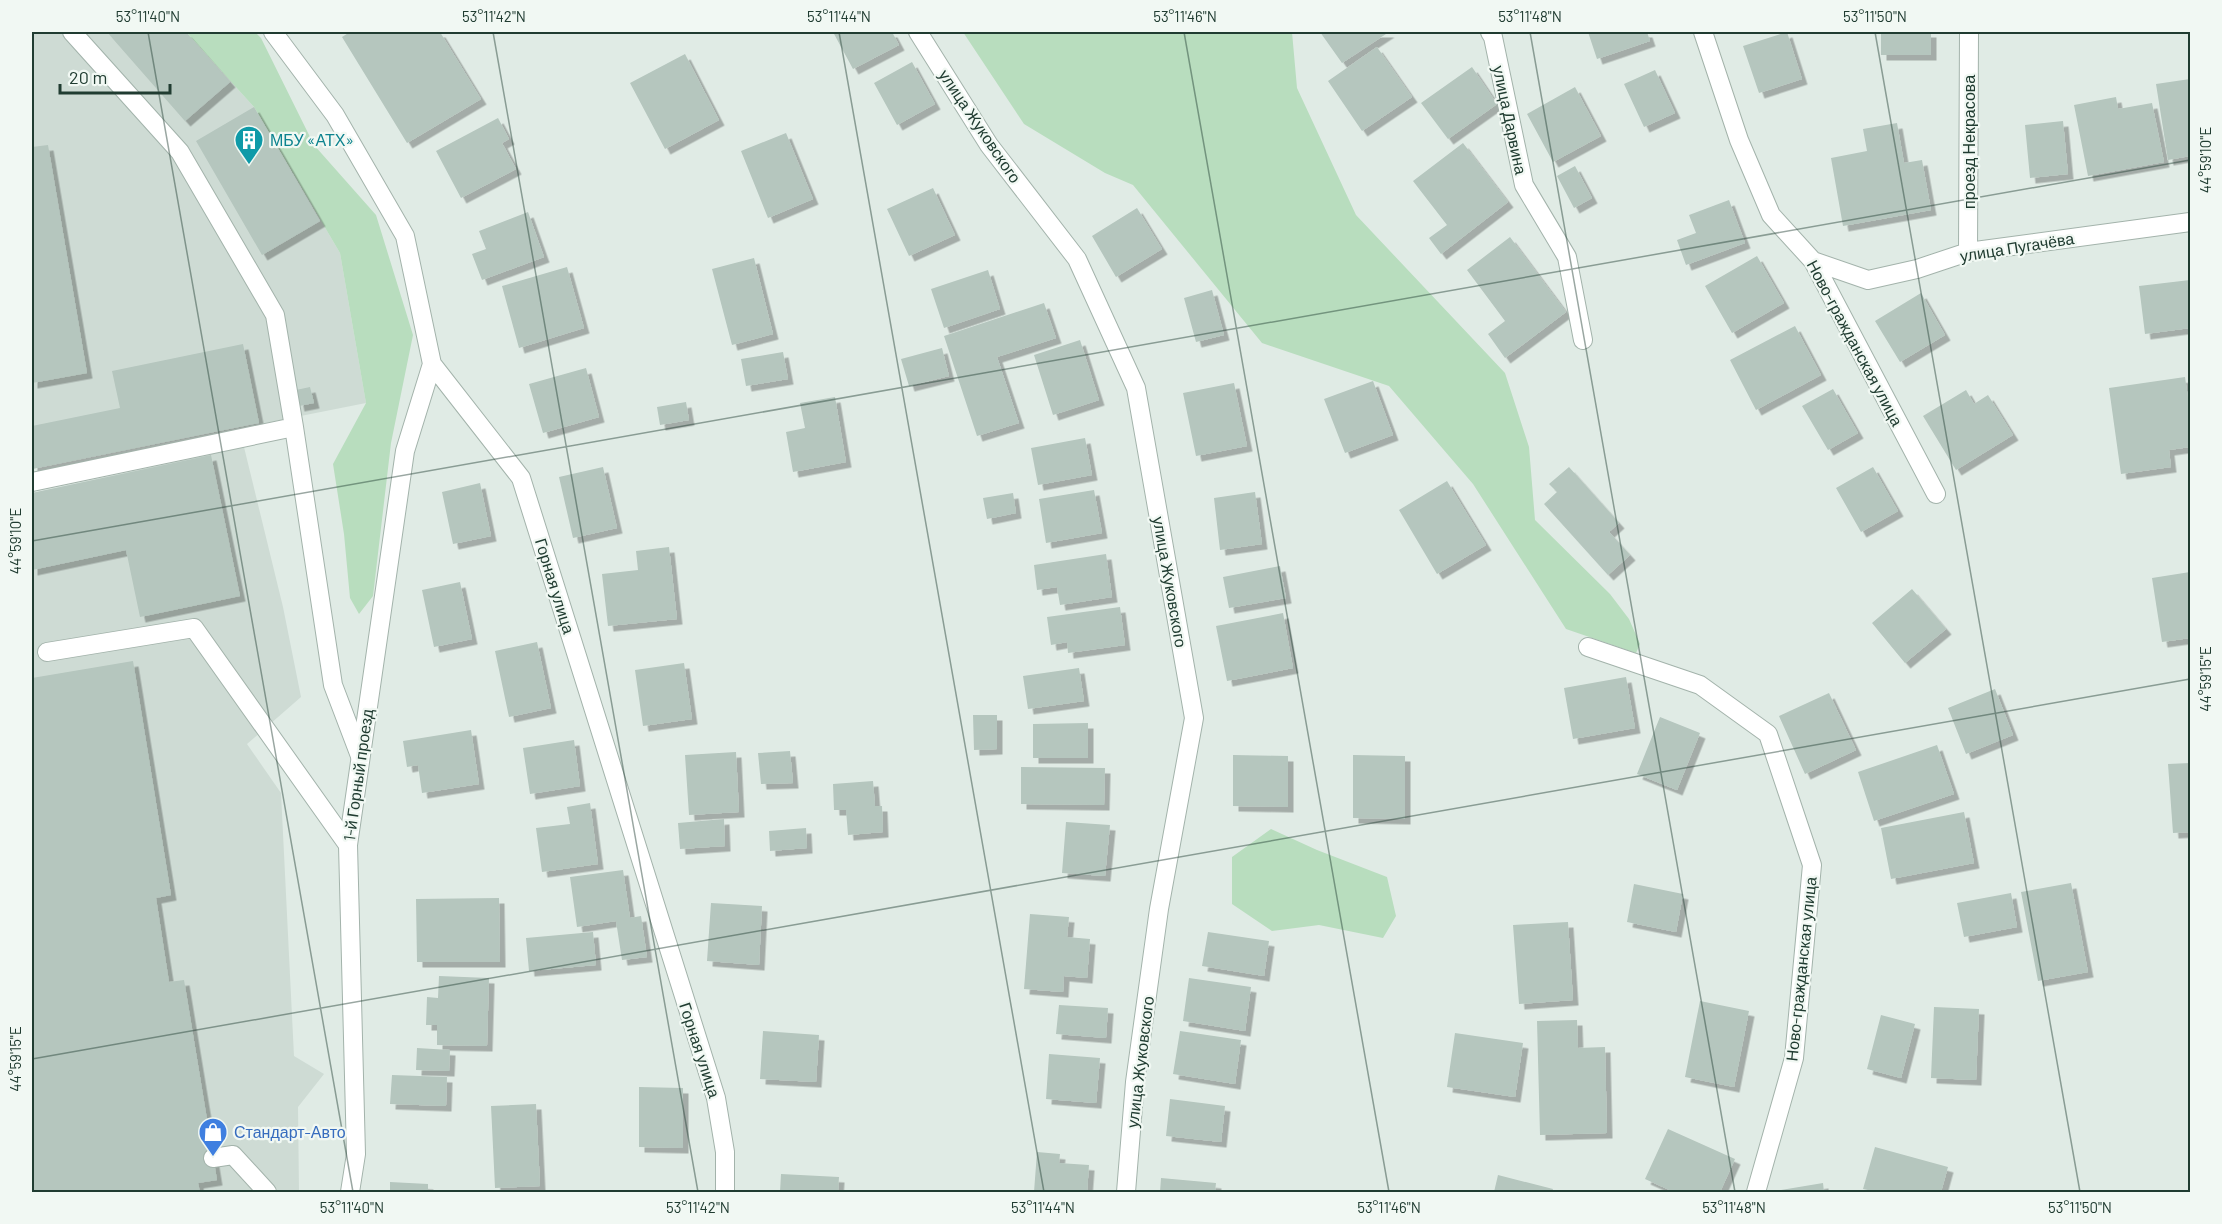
<svg xmlns="http://www.w3.org/2000/svg" width="2222" height="1224" viewBox="0 0 2222 1224" font-family="Barlow,sans-serif">
<defs>
<filter id="shadow"><feDropShadow dx="5.5" dy="5.5" stdDeviation="0" flood-color="#0004"/></filter>
</defs>
<rect width="100%" height="100%" fill="#e0ebe5"/>
<path fill="#cedbd4" d="M32,32h154l68,75 86,146 26,150 -334,66z
M244,447l39,160 18,90 -54,47 34,49 13,263 30,18 -26,33 1,85h-267v-699z"/>
<path fill="#b8ddbe" d="M186,32h69l6,6 53,107 62,70 37,120 -22,108 -18,153 -14,18 -9,-16 -6,-64 -11,-70 33,-61 -26,-150 -86,-146z
M963,32h329l5,56 59,127 149,158 24,74 6,73 75,74 19,25 11,25 -4,9 -70,-24 -93,-145 -84,-98 -127,-43 -129,-158 -28,-12 -81,-49z
M1271,829l46,21 70,27 9,39 -13,22 -64,-13 -47,6 -40,-27v-47z"/>
<path fill="#b5c6be" filter="url(#shadow)" d="M107,32h79l44,50 -45,39z
M350,32h90l41,67 -74,44 -65,-106z
M833,32h59l7,13 -46,24z
M1320,32h69l-47,31z
M1588,32h59l3,9 -53,18z
M1787,32l15,47 -43,14 -16,-47z
M1881,32h50v23h-50z
M1377,47l35,50 -50,34 -34,-50z
M685,54l34,66 -54,29 -35,-66z
M912,62l23,42 -38,21 -23,-42z
M1472,67l25,37 -49,35 -27,-36z
M1655,70l20,43 -31,14 -20,-43z
M2190,79v77l-22,4 -12,-76z
M1575,87l26,49 -48,26 -26,-48z
M2116,97l2,12 34,-6 12,59 -76,14 -14,-71z
M254,107l66,114 -58,34 -66,-114z
M498,118l11,21 -7,4 14,26 -55,29 -25,-47z
M2063,121l5,53 -38,4 -5,-53z
M1897,123l7,40 18,-3 9,50 -88,16 -12,-68 36,-7 -4,-22z
M786,133l27,66 -45,19 -27,-67z
M1463,143l45,59 -67,52 -12,-16 18,-13 -34,-44z
M48,145l39,228 -55,10v-236z
M1575,166l17,32 -18,10 -17,-32z
M933,188l22,47 -46,21 -22,-47z
M1729,200l16,43 -59,22 -9,-25 19,-7 -7,-18z
M1137,208l25,41 -46,28 -24,-41z
M528,212l16,45 -62,23 -10,-26 14,-5 -7,-18z
M1510,237l56,75 -61,46 -17,-24 17,-13 -38,-51z
M1757,256l27,47 -52,30 -27,-47z
M754,258l19,76 -41,11 -20,-76z
M567,267l17,61 -65,20 -17,-62z
M988,270l12,39 -56,19 -13,-39z
M2190,280v48l-45,6 -6,-48z
M1212,290l12,45 -28,7 -12,-44z
M1921,293l24,42 -45,27 -25,-41z
M1044,303l12,35 -59,19 22,66 -42,13 -33,-100z
M1795,326l26,49 -65,35 -26,-50z
M1080,340l19,60 -46,15 -19,-60z
M243,344l16,79 -227,46v-43l88,-18 -8,-37z
M942,348l7,28 -40,10 -8,-27z
M783,352l5,27 -42,7 -5,-27z
M586,368l13,49 -56,16 -14,-49z
M2185,377l5,35v35l-21,3 2,17 -50,7 -12,-86z
M1373,381l20,54 -48,18 -21,-54z
M1234,383l13,63 -51,10 -13,-63z
M310,387l4,16 -15,3 -3,-16z
M1833,389l25,44 -30,17 -26,-44z
M1966,390l8,14 14,-9 25,40 -57,35 -33,-54z
M835,397l11,65 -53,10 -7,-40 19,-4 -5,-25z
M686,402l3,18 -29,5 -3,-18z
M1085,438l7,37 -54,10 -7,-37z
M211,455l29,141 -100,21 -14,-67 -94,20v-77z
M603,467l14,61 -44,10 -14,-61z
M1569,467l50,56 -10,9 21,23 -22,20 -64,-71 13,-12 -8,-8z
M1873,467l25,44 -37,21 -25,-44z
M1447,481l39,64 -49,29 -38,-64z
M480,483l11,53 -38,8 -11,-52z
M1094,490l8,43 -56,10 -7,-44z
M1255,492l7,52 -42,6 -6,-52z
M1013,493l3,20 -29,6 -4,-21z
M669,547l8,72 -69,7 -6,-52 36,-4 -2,-19z
M1106,554l6,43 -52,8 -3,-18 -20,3 -3,-25z
M1280,566l6,32 -57,10 -6,-31z
M2190,572v66l-28,4 -10,-64z
M460,582l12,57 -38,8 -12,-57z
M1912,589l34,40 -41,34 -33,-40z
M1120,607l5,38 -57,8 -1,-11 -16,3 -4,-28z
M1283,613l10,55 -66,13 -11,-55z
M537,642l14,66 -42,9 -14,-66z
M133,661l38,234 -15,3 13,84 15,-2 33,200 -19,3 2,9h-168v-514z
M684,663l8,56 -49,7 -8,-56z
M1079,668l5,33 -56,8 -5,-33z
M1626,677l9,51 -62,11 -9,-51z
M1995,689l18,46 -47,19 -18,-46z
M1829,693l27,57 -51,24 -26,-58z
M973,715h24v34l-23,1z
M1660,717l40,16 -23,57 -40,-16z
M1088,723v35h-55v-34z
M471,730l8,54 -57,9 -4,-28 -11,2 -4,-26z
M574,740l6,46 -50,8 -7,-46z
M1937,745l17,49 -80,27 -16,-49z
M790,751l3,32 -32,1 -3,-31z
M736,752l3,60 -50,3 -4,-60z
M1233,755l55,1v51l-55,-1z
M1353,755l52,1v63l-52,-1z
M2190,763v69l-17,1 -5,-69z
M1021,767l84,1 -1,37 -83,-1z
M873,781l2,25h7l1,26 -35,3 -2,-25h-12l-1,-26z
M590,803l8,61 -56,8 -6,-44 34,-4 -3,-17z
M1964,812l10,51 -83,16 -10,-51z
M724,819l1,27 -45,3 -2,-26z
M1066,822l44,3 -5,51 -43,-3z
M806,828l1,20 -37,3 -1,-20z
M623,870l7,48 11,-2 6,41 -25,3 -6,-39 -39,6 -7,-50z
M2071,883l17,89 -50,9 -17,-89z
M1634,884l49,10 -7,38 -49,-10z
M2011,893l6,34 -53,10 -7,-34z
M499,898l1,64h-83l-1,-63z
M711,903l51,3 -3,59 -52,-4z
M1030,914l39,3 -2,20 23,2 -3,39 -23,-2 -1,16 -39,-3z
M1568,922l5,78 -54,4 -6,-79z
M593,932l3,33 -67,6 -3,-33z
M1208,932l61,9 -5,35 -62,-10z
M439,976l50,2 -2,68 -50,-1v-20h-11l1,-28 11,1z
M1189,978l62,9 -6,44 -62,-10z
M1700,1001l49,10 -15,76 -49,-10z
M1059,1005l49,3 -2,30 -50,-4z
M1934,1007l45,2 -3,71 -45,-2z
M1881,1015l34,9 -14,54 -34,-9z
M1577,1020l1,28 27,-1 2,86 -67,2 -3,-114z
M763,1031l56,4 -3,47 -56,-3z
M1180,1031l61,9 -6,44 -62,-10z
M1455,1033l68,10 -8,54 -68,-10z
M417,1048l33,2 -1,21 -33,-1z
M1049,1054l51,4 -4,45 -50,-4z
M392,1075l55,2 -1,29 -56,-2z
M639,1087l44,1v60l-44,-1z
M1170,1099l55,7 -4,36 -55,-6z
M536,1104l4,82 -45,2 -4,-82z
M1668,1129l67,30 -15,33h-46l-29,-13z
M1875,1147l73,20 -7,25h-64l-14,-3z
M1037,1152l23,2 -1,9 30,2 -2,27h-53z
M781,1174l58,3 -1,15h-58z
M1498,1175l55,14 -1,3h-58z
M1161,1178l55,5 -1,9h-55z
M390,1182l38,2v8h-38z
M1823,1183l1,9h-49v-1z"/>
<g fill="none" stroke-linecap="round" stroke-linejoin="round">
<g stroke="#a3b3ab" stroke-width="20">
<path id="lane" d="M72,32l108,120 95,163 19,112
M32,482l262,-55 39,258 27,71
M47,652l147,-24 154,217
M213,1158l20,-3 34,37"/>
</g>
<g stroke="#a3b3ab" stroke-width="20">
<path id="street" d="M273,32l62,83 70,121 27,128 89,114 195,620 9,54v40
M918,32l71,113 88,114 59,129 58,330 -35,191 -24,173 -9,110
M1490,32l3,5 31,148 43,72 16,83
M1703,32l36,108 32,75 42,46 123,233
M1968,252l1,-220
M1813,261l55,19 49,-11 51,-17 222,-30
M1588,647l112,38 68,49 44,131 -18,193 -38,134
M350,1192l6,-38 -8,-309 57,-394 27,-87"/>
</g>
<use href="#lane" stroke="#fff" stroke-width="18"/>
<use href="#street" stroke="#fff" stroke-width="18"/>
</g>
<path fill="none" stroke="#203c31" stroke-width="1.5" stroke-opacity="0.45" d="M148,32l205,1160M493,32l205,1160M839,32l205,1160M1184,32l205,1160M1530,32l205,1160M1875,32l205,1160M32,541l2158,-381M32,1059l2158,-380"/>
<defs>
<g id="building-pin" transform="scale(1.5)"><path d="M0 17L-7.5 6A9.5 9.5 0 1 1 7.5 6Z" fill="#0f9aa8" stroke="#f1f8f3"/><path d="M-4-6H4V6H1V3H-1V6H-4ZM-2.5-4.3h1.7v1.8h-1.7ZM.8-4.3h1.7v1.8H.8ZM-2.5-1h1.7V.8h-1.7ZM.8-1h1.7V.8H.8Z" fill="#fff"/></g>
<g id="shop-pin" transform="scale(1.5)"><path d="M0 17L-7.5 6A9.5 9.5 0 1 1 7.5 6Z" fill="#3f7fe0" stroke="#f1f8f3"/><path d="M-5-2.5h2.3a2.7 3.5 0 0 1 5.4 0H5L5.5 6h-11ZM-1.5-2.5h3a1.5 2.3 0 0 0-3 0Z" fill="#fff"/></g>
</defs>
<g fill-rule="evenodd">
<use href="#building-pin" x="249" y="140"/>
<use href="#shop-pin" x="213" y="1132"/>
</g>
<g text-anchor="middle" stroke-width="4.5" stroke-linejoin="round" paint-order="stroke">
<g font-size="16" fill="#203c31" stroke="#f1f8f3">
<text transform="translate(1510 120) rotate(78)" y="6">улица Дарвина</text>
<text transform="translate(980 126) rotate(56)" y="6">улица Жуковского</text>
<text transform="translate(1969 142) rotate(-90)" y="6">проезд Некрасова</text>
<text transform="translate(2017 247) rotate(-9)" y="6">улица Пугачёва</text>
<text transform="translate(1855 343) rotate(62)" y="6">Ново-гражданская улица</text>
<text transform="translate(1170 582) rotate(80)" y="6">улица Жуковского</text>
<text transform="translate(555 586) rotate(73)" y="6">Горная улица</text>
<text transform="translate(358 775) rotate(-82)" y="6">1-й Горный проезд</text>
<text transform="translate(1801 969) rotate(-84)" y="6">Ново-гражданская улица</text>
<text transform="translate(700 1050) rotate(72)" y="6">Горная улица</text>
<text transform="translate(1140 1062) rotate(-83)" y="6">улица Жуковского</text>
</g>
<g font-size="16" fill="#0d838f" stroke="#f1f8f3" text-anchor="start">
<text x="270" y="146">МБУ «АТХ»</text>
</g>
<g font-size="16" fill="#366cbe" stroke="#f1f8f3" text-anchor="start">
<text x="234" y="1138">Стандарт-Авто</text>
</g>
</g>
<rect width="2222" height="1224" fill="none" stroke="#f1f8f3" stroke-width="66"/>
<path d="M60 84v9h110v-9" fill="none" stroke="#203c31" stroke-width="3"/>
<text x="69" y="84" font-size="18" fill="#203c31" stroke="#f1f8f3" stroke-width="4.5" paint-order="stroke">20 m</text>
<rect x="33" y="33" width="2156" height="1158" fill="none" stroke="#203c31" stroke-width="2"/>
<g font-size="15" text-anchor="middle" fill="#203c31">
<text x="148" y="22">53°11'40"N</text>
<text x="494" y="22">53°11'42"N</text>
<text x="839" y="22">53°11'44"N</text>
<text x="1185" y="22">53°11'46"N</text>
<text x="1530" y="22">53°11'48"N</text>
<text x="1875" y="22">53°11'50"N</text>
<text transform="translate(2206 160) rotate(-90)" y="5">44°59'10"E</text>
<text transform="translate(16 541) rotate(-90)" y="5">44°59'10"E</text>
<text transform="translate(2206 679) rotate(-90)" y="5">44°59'15"E</text>
<text transform="translate(16 1059) rotate(-90)" y="5">44°59'15"E</text>
<text x="352" y="1213">53°11'40"N</text>
<text x="698" y="1213">53°11'42"N</text>
<text x="1043" y="1213">53°11'44"N</text>
<text x="1389" y="1213">53°11'46"N</text>
<text x="1734" y="1213">53°11'48"N</text>
<text x="2080" y="1213">53°11'50"N</text>
</g>
</svg>
